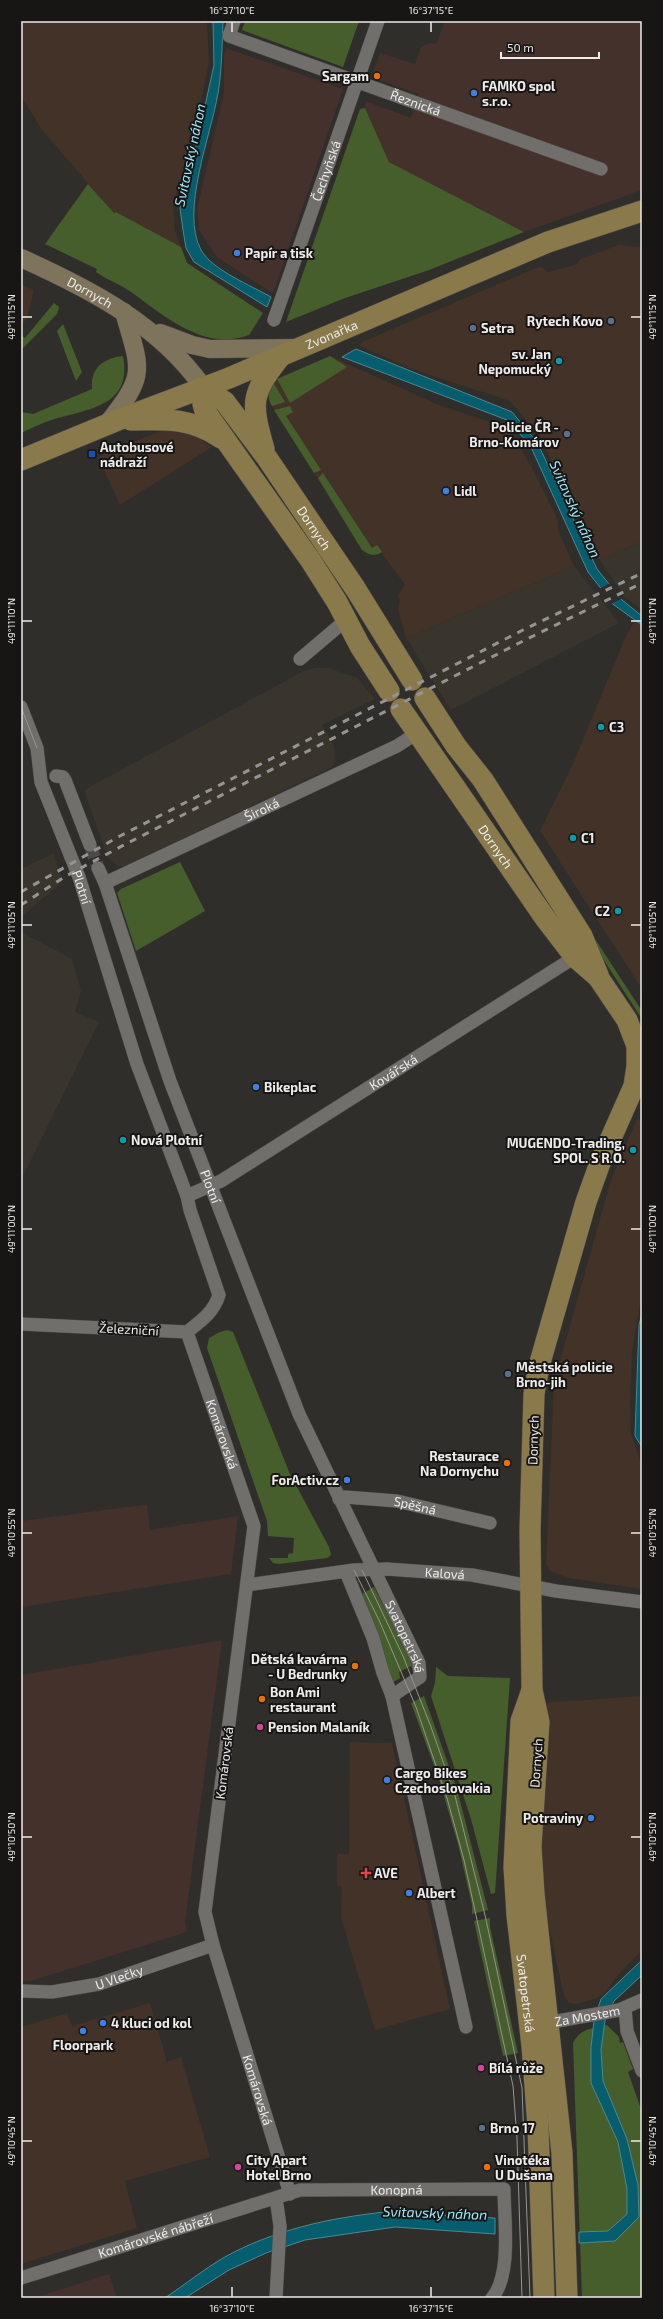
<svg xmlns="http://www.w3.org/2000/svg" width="663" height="2319" viewBox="0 0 663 2319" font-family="'Exo 2',sans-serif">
<rect width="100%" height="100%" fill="#302e2b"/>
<path fill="#423227" d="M21,21h186l2,42 -18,85 -18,55 2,28 6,16 -65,-35 -2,1 -72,-83 -21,-34z
M619,245l23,2v294l-42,20 -27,-63 -5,-1 -27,-59 -31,-37 -98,-32 -52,-23 2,-4 174,-74 6,-1 5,5 18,-4 11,-4 5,-5z
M21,284l13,6 -7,29 -6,5z
M330,356l109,49 69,23 23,38 27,54v10l16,36 -168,72 -8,-28 2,-11 -3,-2 8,-12 -23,-32 -6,2 -8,-1 -6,-4 -92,-147 -2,-9 7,-14z
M163,430l31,5 18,12 -92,58 -22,-48z
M642,608v381l-102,-158 33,-67 52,-126z
M637,1119l5,2v170l-10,61 -2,48 1,34 11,33v122l-73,-11 -19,-7 -4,-6 8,-183 57,-202z
M642,1696v254l-24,25 -15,20 -8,4 -20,5 -6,-1 -5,-7 -21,-96 -3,-59 2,-138z
M350,1742l42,1 58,266 -75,21 -34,-112 1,-31 -5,-1v-32h12z
M150,2003l17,59 14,-5 29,100 -85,24 12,47 -116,36v-237l46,-14 5,13z"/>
<path fill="#44312b" d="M445,21h197v169l-118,42 -135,-70 -24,-54v-7l46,17 8,-24 -48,-17 9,-24 35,11 6,-17 9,-4 6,1z
M226,48l117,41 -70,204 -55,-35 -19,-28 -2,-21 27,-116v-38z
M143,1505h4l3,25 88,-14 -7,58 -210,33v-86z
M222,1640l-37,282 2,10 -156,49h-10v-306z
M109,2274l8,24h-83z"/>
<path fill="#39352c" d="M642,541v67l-2,1 -15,-12 -25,-36z
M574,566l45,57 -168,87 -45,-72z
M315,668h13l29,10 18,21 -53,26 11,18 2,8 -1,13 -4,4 -204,98h-8l-10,-8 -24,-68 220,-119z
M54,853l8,29 -41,35v-48z
M21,932l51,27 9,32 -6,21 24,10 -78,158z"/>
<path fill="#465e2c" d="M245,21h114l-16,46 -101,-37z
M365,108l24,54 135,70 -95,38 -84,28 -59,24 74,-213z
M88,184l26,29 2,-1 65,35 6,16 76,50 -14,22c-45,17 -84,-19 -118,-43 -11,-8 -24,-12 -35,-20l1,-3 -52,-25z
M54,303l5,4 -2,7 -36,36v-15l4,3z
M63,324l19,48 -6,9 -19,-50z
M123,356c9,46 -27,52 -61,61 -14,3 -28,10 -41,16v-21l12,2 59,-25c-2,-21 12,-31 31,-33z
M330,356l17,11 -57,36 -13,-24z
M273,382l12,20 -13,4c-5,-7 -4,-17 1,-24z
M290,406l3,6 -7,4 35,54 -7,3 -40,-63z
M323,473l49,75 5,-3 5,7c-8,5 -13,3 -20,-2l-44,-72z
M180,862l25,49 -69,40 -19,-58 4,-4z
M578,913l64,98v8l-68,-105z
M227,1330l6,2 57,142 39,73 2,8 -4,3 -48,6 -6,-1 -4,-5h19v-4l5,-1 1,-15 -26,-2 -1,-15 -60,-173 2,-10 11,-6z
M374,1587l40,78 -1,6 -2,-5 -12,6 1,6 -8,5 -15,-52 -15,-37z
M436,1667l12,9 62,2 -15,215 -4,1 -20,-75 -40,-123 4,-13z
M424,1696l33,93 31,121 -16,4v-9l-14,-61 -19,-65 -28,-76z
M490,1918v9l28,126 -15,3 -29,-135z
M607,2025l12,12 1,6 3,-1 10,27 -5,3 14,40v186h-60l-9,-255c7,-15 20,-14 34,-18z"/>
<path fill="#065d6d" stroke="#4b8892" d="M213,21h10c-1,24 -1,49 -5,72 -7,43 -38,118 -17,157 11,20 51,36 70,47l-4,10 -73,-45 -8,-14 -3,-18 -3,-22 17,-66 17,-77z
M356,349l156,63 25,30 60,127 25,31 20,16v9l-28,-20 -26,-33 -58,-127 -23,-25 -165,-63z
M642,1313v134l-7,-11 4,-111z
M642,1960v15l-28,26 -9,20 -4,29 2,31 24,58 11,46 1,32 -24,24 -36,2v-11l29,-1 19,-17v-25l-9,-47 -27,-59v-36l3,-26 7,-22z
M385,2212l110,6v16l-100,-7 -90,13 -39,13 -37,17 -44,28h-20c19,-13 38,-28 58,-40 50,-28 106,-40 162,-46z"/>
<path fill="#302e2b" d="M610,583l13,15 -12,6 -12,-15z"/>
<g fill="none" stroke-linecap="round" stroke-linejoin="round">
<path stroke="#4c4a48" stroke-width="13" stroke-dasharray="13 6" stroke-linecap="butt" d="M90,845l8,23"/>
<g stroke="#4b4947" stroke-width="14">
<g id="street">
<path id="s1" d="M234,21l-5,15 372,133"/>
<path id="s2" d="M274,320l104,-299"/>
<path d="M300,659l46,-39"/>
<path id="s3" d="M21,707l16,41 4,34 38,95 58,187 50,132 3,14 29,85c-5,17 -18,26 -32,37l-166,-8"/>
<path d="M56,776l7,1 2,3 25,65"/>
<path id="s4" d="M98,868l7,15 65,198 129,333 120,249 1,14 -28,19"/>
<path id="s5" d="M105,883l292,-137 20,-13"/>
<path id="s6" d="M187,1196l34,-15 354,-224"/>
<path id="s7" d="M187,1332l67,194 -49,386 8,33 77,249"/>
<path id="s8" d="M339,1499l6,-2 52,4 93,22"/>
<path d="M346,1572l27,66 10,35 9,23 74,331"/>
<path id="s9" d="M247,1585l107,-15 33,-1 85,6 84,16 86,11"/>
<path id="s10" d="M21,1991l31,1 47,-8 114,-39"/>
<path d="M625,2008l2,23 15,40"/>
<path id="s11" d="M541,2024l78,-14 23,-10"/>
<path d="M276,2198l4,28 -4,72"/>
<path id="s12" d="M21,2278l279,-88 204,-1c0,30 8,86 -12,109"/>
</g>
</g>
<g stroke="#4b4947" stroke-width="19">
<g id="secondary">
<path id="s13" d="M21,258c69,31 137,66 182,129"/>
<path d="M160,333l32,12 18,4 85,-1"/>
<path d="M107,424c40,-50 34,-53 17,-112"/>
</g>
</g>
<g stroke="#4b4947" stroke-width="22">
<g id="primary">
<path id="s14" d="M203,387l22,15 42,56 88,130 57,92"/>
<path d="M203,387v17l2,7 106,150 26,41 23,44 29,45"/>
<path d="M131,420c35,-1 60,-2 90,18"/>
<path d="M264,449c-13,-46 -14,-54 16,-92"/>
<path id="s15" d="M21,460l97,-40 111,-42 319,-136 94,-31"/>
<path d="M425,698l31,48 27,34 99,156 16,39"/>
<path id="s16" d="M401,709l144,209 30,39 23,20 29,43 10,26v20l-3,20 -34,77 -14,39 -47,164 -5,28 -4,137 2,159 7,32 -8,125 3,47 28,259 5,145"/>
<path id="s17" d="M532,1690l-11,31 -7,146 3,48 15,131 6,81 6,171"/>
</g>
</g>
<use href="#street" stroke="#716f6b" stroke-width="13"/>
<use href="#secondary" stroke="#7d745b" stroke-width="18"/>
<use href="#primary" stroke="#89794b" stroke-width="21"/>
<path stroke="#959492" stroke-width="1" d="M21,707l16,41
M354,1570l25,50 37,87 31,91 17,62 49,226 4,52 5,160
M362,1570l41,86 28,71 24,69 30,119 37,173 8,210"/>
<path stroke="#959492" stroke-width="3" stroke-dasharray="7 7" stroke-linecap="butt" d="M21,892l99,-56 403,-206 119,-57
M21,905l45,-29 58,-31 403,-206 115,-56"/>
</g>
<path fill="none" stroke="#edecea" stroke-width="1.5" d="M232,22v10M431,22v10M22,317h10M631,317h10M22,621h10M631,621h10M22,925h10M631,925h10M22,1229h10M631,1229h10M22,1533h10M631,1533h10M22,1837h10M631,1837h10M22,2141h10M631,2141h10M232,2287v10M431,2287v10"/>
<g fill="#e8710a" stroke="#171615" stroke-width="1.5">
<circle cx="377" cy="76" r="4"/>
<circle cx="507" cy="1463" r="4"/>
<circle cx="355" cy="1666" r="4"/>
<circle cx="262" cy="1699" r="4"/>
<circle cx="487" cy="2167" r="4"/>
</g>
<g fill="#3f7fe0" stroke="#171615" stroke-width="1.5">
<circle cx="474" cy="93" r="4"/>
<circle cx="237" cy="253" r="4"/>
<circle cx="446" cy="491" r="4"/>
<circle cx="256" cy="1087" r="4"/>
<circle cx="347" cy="1480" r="4"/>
<circle cx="387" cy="1780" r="4"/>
<circle cx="591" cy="1818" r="4"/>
<circle cx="409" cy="1893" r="4"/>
<circle cx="103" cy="2023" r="4"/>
<circle cx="83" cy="2031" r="4"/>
</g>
<g fill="#5c6f8a" stroke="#171615" stroke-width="1.5">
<circle cx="611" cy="321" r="4"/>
<circle cx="473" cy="328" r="4"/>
<circle cx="567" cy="434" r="4"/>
<circle cx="508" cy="1374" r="4"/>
<circle cx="482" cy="2128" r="4"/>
</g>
<g fill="#0f9aa8" stroke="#171615" stroke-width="1.5">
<circle cx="559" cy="361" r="4"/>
<circle cx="601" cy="727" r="4"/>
<circle cx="573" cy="838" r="4"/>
<circle cx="618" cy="911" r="4"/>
<circle cx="123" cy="1140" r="4"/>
<circle cx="633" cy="1150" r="4"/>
</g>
<rect fill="#1a4fb4" stroke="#171615" stroke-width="1.5" x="88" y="450" width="8" height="8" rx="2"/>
<g fill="#d1479c" stroke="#171615" stroke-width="1.5">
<circle cx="260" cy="1727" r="4"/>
<circle cx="481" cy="2068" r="4"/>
<circle cx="238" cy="2167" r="4"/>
</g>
<path fill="#e0444e" stroke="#171615" stroke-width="1.5" d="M364 1867h4v4h4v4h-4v4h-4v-4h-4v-4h4z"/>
<g text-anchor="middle" stroke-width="4" stroke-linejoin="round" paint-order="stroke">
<g font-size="13" font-weight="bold" fill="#edecea" stroke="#171615" text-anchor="start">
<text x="369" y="81" text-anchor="end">Sargam</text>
<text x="482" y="91">FAMKO spol<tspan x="482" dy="15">s.r.o.</tspan></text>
<text x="245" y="258">Papír a tisk</text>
<text x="603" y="326" text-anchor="end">Rytech Kovo</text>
<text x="481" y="333">Setra</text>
<text x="551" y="359" text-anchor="end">sv. Jan<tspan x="551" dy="15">Nepomucký</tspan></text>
<text x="559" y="432" text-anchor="end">Policie ČR -<tspan x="559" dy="15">Brno-Komárov</tspan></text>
<text x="100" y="452">Autobusové<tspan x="100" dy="15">nádraží</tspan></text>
<text x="454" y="496">Lidl</text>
<text x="609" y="732">C3</text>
<text x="581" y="843">C1</text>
<text x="610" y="916" text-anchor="end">C2</text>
<text x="264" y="1092">Bikeplac</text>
<text x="131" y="1145">Nová Plotní</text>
<text x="625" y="1148" text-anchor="end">MUGENDO-Trading,<tspan x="625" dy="15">SPOL. S R.O.</tspan></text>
<text x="516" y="1372">Městská policie<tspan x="516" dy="15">Brno-jih</tspan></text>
<text x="499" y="1461" text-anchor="end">Restaurace<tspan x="499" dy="15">Na Dornychu</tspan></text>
<text x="339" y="1485" text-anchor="end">ForActiv.cz</text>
<text x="347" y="1664" text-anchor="end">Dětská kavárna<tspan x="347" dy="15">- U Bedrunky</tspan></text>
<text x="270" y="1697">Bon Ami<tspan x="270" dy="15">restaurant</tspan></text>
<text x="268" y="1732">Pension Malaník</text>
<text x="395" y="1778">Cargo Bikes<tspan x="395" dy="15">Czechoslovakia</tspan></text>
<text x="583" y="1823" text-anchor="end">Potraviny</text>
<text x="374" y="1878">AVE</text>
<text x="417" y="1898">Albert</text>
<text x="111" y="2028">4 kluci od kol</text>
<text x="83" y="2050" text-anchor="middle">Floorpark</text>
<text x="489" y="2073">Bílá růže</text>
<text x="490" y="2133">Brno 17</text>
<text x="246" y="2165">City Apart<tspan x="246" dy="15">Hotel Brno</tspan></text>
<text x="495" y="2165">Vinotéka<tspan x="495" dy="15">U Dušana</tspan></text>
</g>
<g font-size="13" fill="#edecea" stroke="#171615">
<text dy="5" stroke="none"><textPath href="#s1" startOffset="214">Řeznická</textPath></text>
<text dy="5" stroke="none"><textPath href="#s2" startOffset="158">Čechyňská</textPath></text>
<text dy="5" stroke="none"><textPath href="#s13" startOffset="77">Dornych</textPath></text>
<text dy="5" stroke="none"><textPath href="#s15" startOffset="335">Zvonařka</textPath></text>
<text dy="5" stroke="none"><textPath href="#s14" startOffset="181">Dornych</textPath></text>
<text dy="5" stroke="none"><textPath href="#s5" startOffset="173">Široká</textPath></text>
<text dy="5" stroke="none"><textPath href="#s16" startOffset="167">Dornych</textPath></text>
<text dy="5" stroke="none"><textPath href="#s3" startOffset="191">Plotní</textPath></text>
<text dy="5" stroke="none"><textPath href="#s6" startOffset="241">Kovářská</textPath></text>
<text dy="5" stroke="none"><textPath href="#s4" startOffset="338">Plotní</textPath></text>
<text transform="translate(129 1329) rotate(3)" y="5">Železniční</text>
<text dy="5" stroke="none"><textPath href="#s7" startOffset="108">Komárovská</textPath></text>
<text transform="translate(533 1440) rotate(-88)" y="5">Dornych</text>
<text dy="5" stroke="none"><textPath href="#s8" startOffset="77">Spěšná</textPath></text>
<text dy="5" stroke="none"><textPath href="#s9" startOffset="199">Kalová</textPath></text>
<text dy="5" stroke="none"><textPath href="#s4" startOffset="829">Svatopetrská</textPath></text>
<text transform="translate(224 1763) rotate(-83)" y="5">Komárovská</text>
<text transform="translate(536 1763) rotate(-86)" y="5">Dornych</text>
<text dy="5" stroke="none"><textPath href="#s10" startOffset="100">U Vlečky</textPath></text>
<text dy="5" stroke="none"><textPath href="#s17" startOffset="306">Svatopetrská</textPath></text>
<text dy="5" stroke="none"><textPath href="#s11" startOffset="47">Za Mostem</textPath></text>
<text dy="5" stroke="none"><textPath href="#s7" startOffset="780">Komárovská</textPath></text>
<text dy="5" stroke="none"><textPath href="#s12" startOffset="389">Konopná</textPath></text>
<text dy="5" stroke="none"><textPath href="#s12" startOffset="141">Komárovské nábřeží</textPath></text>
</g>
<g font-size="14" font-style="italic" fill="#a0e8fa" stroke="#171615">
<text transform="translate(190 155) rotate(-78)" y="5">Svitavský náhon</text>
<text transform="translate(575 509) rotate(66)" y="5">Svitavský náhon</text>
<text transform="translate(435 2213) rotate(2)" y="5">Svitavský náhon</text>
</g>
</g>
<rect width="663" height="2319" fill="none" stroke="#171615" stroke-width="44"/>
<path d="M501 52v6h98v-6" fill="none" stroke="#edecea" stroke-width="2"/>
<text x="507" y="52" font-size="12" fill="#edecea" stroke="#171615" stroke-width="3" paint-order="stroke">50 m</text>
<rect x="22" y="22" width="619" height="2275" fill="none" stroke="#edecea" stroke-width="1.5"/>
<g font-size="10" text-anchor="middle" fill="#edecea">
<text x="232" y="14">16°37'10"E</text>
<text x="431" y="14">16°37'15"E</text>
<text transform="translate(11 317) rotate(-90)" y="4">49°11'15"N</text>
<text transform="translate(652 317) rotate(-90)" y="4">49°11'15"N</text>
<text transform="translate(11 621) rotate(-90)" y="4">49°11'10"N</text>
<text transform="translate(652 621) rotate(-90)" y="4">49°11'10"N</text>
<text transform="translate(11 925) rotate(-90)" y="4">49°11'05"N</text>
<text transform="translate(652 925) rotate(-90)" y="4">49°11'05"N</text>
<text transform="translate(11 1229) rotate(-90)" y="4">49°11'00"N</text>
<text transform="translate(652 1229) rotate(-90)" y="4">49°11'00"N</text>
<text transform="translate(11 1533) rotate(-90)" y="4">49°10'55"N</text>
<text transform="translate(652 1533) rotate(-90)" y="4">49°10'55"N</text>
<text transform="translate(11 1837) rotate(-90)" y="4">49°10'50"N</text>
<text transform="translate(652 1837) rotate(-90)" y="4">49°10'50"N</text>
<text transform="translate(11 2141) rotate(-90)" y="4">49°10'45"N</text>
<text transform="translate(652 2141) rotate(-90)" y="4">49°10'45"N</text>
<text x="232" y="2312">16°37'10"E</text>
<text x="431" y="2312">16°37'15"E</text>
</g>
</svg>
